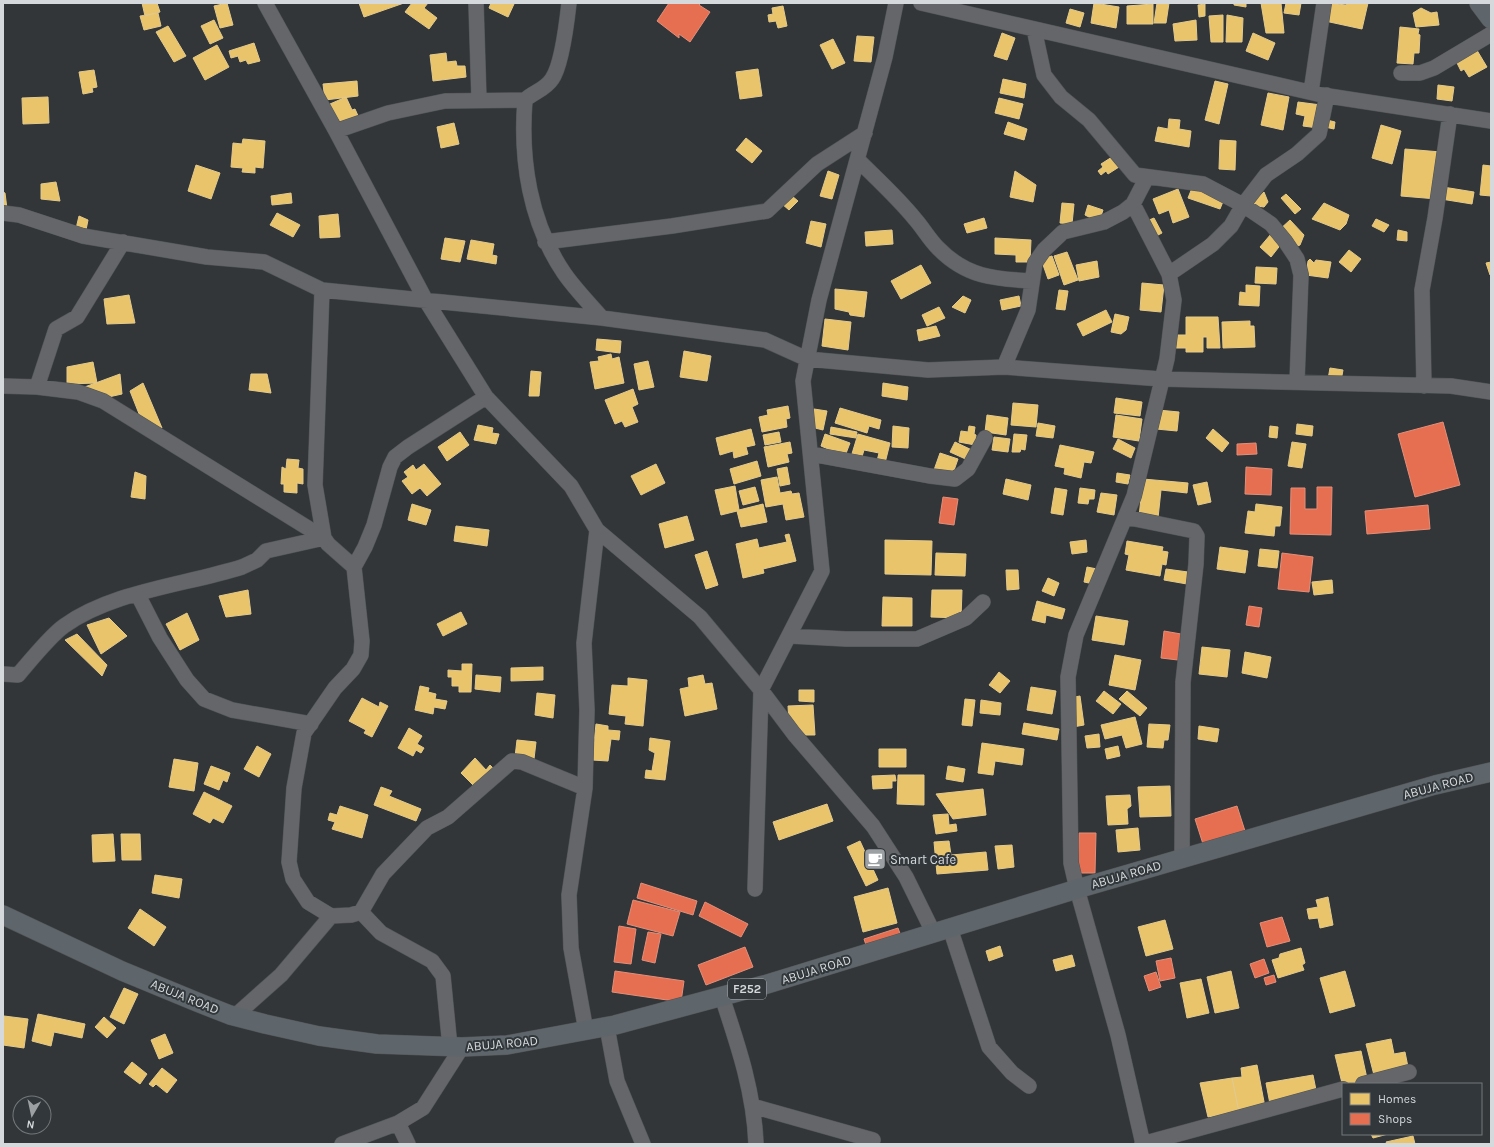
<svg xmlns="http://www.w3.org/2000/svg" width="1494" height="1147" viewBox="0 0 1494 1147" font-family="Karla,sans-serif">
<rect width="100%" height="100%" fill="#333639"/>
<path fill="#e9c46a" stroke="#e3ca8c" d="M142,3h15l3,9 -15,4z
M227,3l6,22 -13,3 -6,-22z
M359,3h45l-40,14z
M412,3h16l-4,5 13,10 -8,11 -24,-17z
M491,3h21l2,1 -6,13 -19,-9z
M1094,3l25,4 -3,21 -25,-5z
M1157,3h12l-3,20h-12z
M1234,3h12v4l-12,-2z
M1261,3h20l3,30h-18z
M1286,3h15l-2,12 -15,-2z
M1329,3l17,2 1,-2h21l-6,26 -37,-8z
M1153,4v20h-26v-18z
M1205,4v12l-6,1 -1,-12z
M783,6l4,20 -9,2 -2,-7 -7,1 -1,-7 5,-1 -1,-6z
M1421,8l10,5 6,-1 2,13 -23,2 -3,-14z
M1070,9l14,4 -4,14 -14,-4z
M158,13l3,13 -17,4 -4,-14z
M1223,15v27h-12l-2,-26z
M1227,15l16,3 -1,24h-16z
M214,20l9,18 -13,6 -9,-18z
M1196,20l1,20 -22,1 -2,-17z
M168,26l18,30 -12,6 -18,-30z
M1400,27l19,2 -1,5 2,1 -1,18h-5l-1,11 -16,-1z
M1002,33l13,5 -8,22 -13,-4z
M1253,33l22,10 -7,17 -22,-9z
M857,36l17,1 -3,25 -17,-1z
M833,39l12,24 -13,6 -12,-24z
M254,43l6,18 -12,3 -2,-4 -6,2 -2,-6 -7,2 -2,-7z
M217,45l12,22 -24,13 -12,-22z
M1475,47l12,20 -18,10 -5,-8 -3,2 -4,-8z
M446,53l1,9 9,-1 1,5h8l1,11 -33,4 -3,-26z
M758,69l4,27 -22,3 -4,-27z
M94,70l3,17 -5,1 1,4 -10,2 -4,-22z
M1003,79l23,5 -2,14 -24,-5z
M357,81l1,15 -33,4 -2,-16z
M1215,81l13,3 -9,40 -14,-4z
M1438,85l16,2 -2,14 -15,-2z
M1268,93l21,4 -6,33 -22,-5z
M48,97l1,26 -26,1 -1,-26z
M346,97l6,13 3,-1 4,9 -20,6 -9,-20z
M999,98l24,6 -4,15 -24,-6z
M1298,102l23,3 -3,23 -15,-2 2,-10 -9,-2z
M1169,119l11,1 -1,9 12,2 -2,16 -34,-6 3,-14 10,2z
M1327,120l8,2 -1,7 -9,-2z
M1008,122l19,7 -3,11 -20,-6z
M454,123l5,21 -18,4 -4,-21z
M1381,125l20,6 -9,33 -20,-6z
M746,138l16,13 -10,12 -16,-13z
M243,139l22,2 -2,27 -8,-1v6l-13,-1 1,-4 -12,-1 2,-24 9,1z
M1220,140l16,1 -1,29 -16,-1z
M1405,149l36,3 -4,47 -36,-3z
M1112,157l7,10 -11,7 -2,-3 -5,4 -3,-4 5,-4 -2,-3z
M196,165l24,8 -9,26 -23,-8z
M1483,165l8,1v30l-11,-1z
M828,171l11,4 -7,24 -12,-3z
M1015,171l21,14 -3,17 -23,-5z
M56,182l4,19 -19,-2v-15z
M1443,187l31,5 -2,12 -31,-5z
M1192,188l32,11 -4,10 -32,-11z
M1178,189l11,28 -16,6 -4,-13 -10,4 -6,-15z
M3,192l2,1 2,16h-4z
M1264,192l4,10 -4,5 -15,-2z
M291,193l1,10 -20,2 -1,-9z
M1286,194l15,15 -6,5 -14,-16z
M792,196l6,5 -9,9 -7,-6z
M1062,203l12,1 -2,20 -12,-1z
M1324,203l25,12 -3,9 -6,6 -28,-11z
M1088,205l15,5 -4,12 -14,-7z
M277,213l23,12 -7,12 -23,-12z
M338,214l2,23 -20,1 -1,-22z
M79,216l9,4 -4,20 -10,-3z
M984,218l3,10 -20,5 -3,-9z
M1154,218l8,15 -10,5 -8,-16z
M1376,219l13,6 -5,7 -12,-6z
M1290,220l14,15 -4,10 -7,3 -15,-17z
M811,221l15,3 -5,23 -15,-4z
M892,230l1,14 -27,2 -1,-14z
M1398,230l9,2v9l-10,-1z
M1271,234l11,9 -11,14 -11,-10z
M445,238l20,3 -5,21 -19,-3z
M995,238l36,2 -1,22h-14v-7l-21,-1z
M471,240l23,4 -2,11 5,1 -1,8 -29,-5z
M1349,250l12,9 -10,13 -12,-10z
M1067,252l11,28 -14,5 -10,-29z
M1052,256l7,19 -11,4 -7,-20z
M1310,259l4,4 2,-3 15,2 -3,16 -22,-3 2,-14z
M1097,261l2,16 -20,4 -3,-16z
M1491,262v13h-1l-4,-12z
M921,265l10,18 -30,16 -10,-18z
M1256,267l21,1 -1,16 -21,-1z
M1142,283l22,2 -3,27 -21,-2z
M1246,285l14,1 -1,20 -20,-1 1,-13 6,1z
M835,289l32,3 -3,25 -14,-2 -1,-3 -14,-3z
M1059,290l9,1 -3,19 -9,-1z
M129,295l6,28 -28,1 -3,-25z
M963,296l8,4 -6,13 -13,-6z
M1019,296l2,10 -19,4 -2,-10z
M939,307l6,11 -18,8 -5,-11z
M1106,310l6,12 -29,14 -6,-12z
M1115,314l14,3 -3,13 -5,4 -10,-2z
M1186,317h32l2,31h-13v-11h-4v15h-17v-4h-13v-13h13z
M825,319l26,3 -3,28 -26,-4z
M1250,321v5h4l1,21 -32,1 -1,-26z
M936,326l4,10 -21,5 -2,-11z
M597,339l24,2 -1,12 -24,-3z
M684,351l27,5 -4,25 -27,-4z
M611,354l1,5 7,-2 5,26 -29,6 -5,-27 9,-1 -1,-4z
M648,361l6,26 -15,3 -5,-26z
M93,362l4,21 -30,1v-17z
M1330,368l13,2 -2,11 -13,-2z
M531,371l10,1 -2,24h-10z
M120,374l2,20 -36,8 -4,-14z
M251,374h16l4,19 -22,-3z
M143,383l19,45 -15,6 -17,-43z
M883,383l25,4 -1,13 -25,-4z
M633,389l5,15 -6,3 6,15 -13,5 -3,-6 -7,3 -10,-24z
M1116,398l26,4 -2,14 -26,-3z
M1013,403l25,2 -2,22 -25,-2z
M788,406l2,12 -4,1 1,8 -25,5 -3,-15 9,-2 -1,-5z
M840,408l41,12 -2,9 -10,-3 -2,7 -32,-10z
M814,409l13,2 -4,19 -12,-3z
M1158,410l21,2 -2,19 -21,-2z
M987,415l21,3 -2,17 -21,-3z
M1116,415l26,4 -3,22 -26,-4z
M1038,423l17,3 -2,12 -17,-2z
M1297,424l16,2 -1,10 -16,-2z
M478,425l15,3 -1,5 7,1 -3,10 -22,-4z
M893,426l16,2 -1,20 -16,-1z
M969,426l6,1 -1,7 2,1 -1,10 -16,-3 2,-11 7,1z
M1270,426l8,1 -1,11 -8,-1z
M831,427l26,5 -1,6 -26,-4z
M751,429l4,16 -9,2 2,7 -14,4 -1,-7 -13,4 -4,-17z
M1213,429l16,14 -7,9 -16,-14z
M460,432l9,13 -22,16 -9,-14z
M779,432l2,10 -16,3 -2,-10z
M825,434l25,9 -5,13 -24,-10z
M858,434l32,9 -5,20 -8,-2 2,-8 -15,-3 -3,10 -10,-3z
M1014,434l13,1 -2,15 -4,-1 -1,3h-8z
M994,437l16,2 -2,13 -16,-2z
M1118,439l17,9 -4,10 -18,-9z
M790,442l2,11 -5,1 2,8 -21,5 -4,-20z
M955,442l19,9 -4,10 -20,-9z
M1292,442l14,2 -4,24 -14,-2z
M1060,445l34,7 -3,11 -7,-1 -3,16 -17,-4 1,-6 -10,-2z
M940,453l18,6 -6,17 -18,-6z
M287,459l12,1 -1,8 5,1v15l-6,-1v10l-13,-1v-8h-3l1,-17 4,2z
M757,461l4,15 -27,8 -4,-15z
M424,464l17,20 -14,12 -7,-8 -8,6 -10,-13 6,-4 -4,-5 9,-7 3,5z
M656,464l9,19 -24,12 -10,-19z
M787,467l3,17 -10,2 -3,-17z
M135,472l11,4 -1,23 -14,-2z
M1117,473l13,2 -2,9 -12,-2z
M777,477l3,16 11,-2 1,3 7,-1 5,24 -18,3 -3,-16 -17,3 -5,-27z
M1006,479l25,6 -3,15 -25,-6z
M1143,479l45,4 -1,10 -26,-3 -3,28 -19,-1z
M1207,482l4,20 -13,3 -5,-20z
M735,486l4,24 24,-6 4,18 -26,5 -4,-16 -16,4 -6,-25z
M755,487l4,14 -16,4 -4,-14z
M1055,488l12,2 -4,25 -12,-2z
M1080,488l15,2 -1,9h-5l-1,5 -10,-1z
M1101,493l16,2 -3,20 -17,-3z
M412,504l19,6 -5,15 -18,-5z
M1256,504l26,3 -2,19h-5l-1,10 -29,-3 3,-22 7,1z
M687,516l7,24 -29,8 -6,-24z
M456,526l33,4 -2,16 -33,-5z
M789,534l7,27 -33,8 1,4 -21,5 -7,-34 21,-5 2,9 28,-6 -2,-7z
M885,540l47,1 -1,34 -46,-1z
M1086,540l1,12 -15,2 -2,-12z
M1127,541l36,6 -1,4 6,1 -2,13 -4,-1 -2,12 -34,-6 3,-15 -4,-1z
M1220,547l28,4 -3,22 -28,-4z
M1260,549l19,2 -2,17 -19,-2z
M707,551l11,34 -12,4 -11,-34z
M936,553l30,1 -1,22 -30,-1z
M1087,567l10,2 -3,15 -10,-2z
M1166,569l22,3 -1,12 -23,-4z
M1006,570h12l1,19 -12,1z
M1048,578l11,5 -5,13 -12,-5z
M1332,580l1,13 -19,2 -2,-13z
M248,590l3,24 -25,3 -7,-21z
M932,590h30l-1,28 -30,-1z
M883,597l29,1v28h-30z
M1037,601l28,8 -3,10 -16,-4 -1,8 -13,-3z
M461,612l6,12 -24,12 -6,-12z
M187,613l12,27 -19,10 -14,-26z
M1096,616l32,5 -4,24 -32,-5z
M109,618l18,18 -26,18 -14,-29z
M77,634l30,31 -5,11 -37,-36z
M1202,647l28,3 -3,27 -28,-3z
M1245,652l26,5 -4,21 -25,-5z
M1115,655l26,5 -6,30 -26,-5z
M462,664h10l-1,28h-12v-6h-7v-9h-4v-7l14,1z
M543,667v13l-32,1v-13z
M999,672l11,9 -10,12 -11,-8z
M476,675l25,2 -1,15 -25,-3z
M703,675l2,9 7,-1 5,26 -32,7 -5,-27 9,-2 -1,-9z
M628,678l19,2 -4,46 -18,-2 1,-8 -17,-2 3,-29 16,1z
M420,686l9,2 -1,4 8,2 -1,5 12,2 -2,8 -11,-2 -1,7 -18,-4z
M1031,687l25,4 -4,23 -25,-4z
M799,690h15v12l-15,-1z
M1104,691l17,13 -8,10 -17,-13z
M1127,691l20,17 -7,8 -21,-17z
M537,693l18,2 -2,23 -18,-3z
M1080,696l4,29 -11,2 -4,-29z
M362,698l17,9 1,-5 8,4 -16,31 -8,-4 2,-3 -17,-9z
M965,699l10,1 -3,26 -10,-1z
M981,700l20,3 -1,12 -20,-2z
M813,705l2,30h-11l-3,-5 -9,-3 -3,-4 -1,-17z
M1135,717l7,27 -16,4 -4,-13 -17,4 -4,-14z
M1024,723l35,6 -2,11 -35,-6z
M596,724l12,2v4l12,1 -1,9 -8,-1 -3,22 -16,-1z
M1149,724l21,1 -2,15h-4l-1,8 -16,-1z
M1199,726l20,3 -2,13 -19,-3z
M409,728l13,8 -5,8 7,4 -3,5 -5,-3 -3,6 -15,-8z
M1099,734l1,13 -13,1 -2,-12z
M650,738l20,3 -5,39 -20,-2 1,-8 6,1 3,-18 -6,-3z
M517,740l19,2 -2,17 -19,-2z
M982,743l42,6 -2,16 -27,-4 -2,14 -15,-2z
M257,746l14,8 -12,23 -15,-8z
M1118,746l2,10 -13,3 -2,-10z
M879,749h27v18h-27z
M475,758l11,12 4,-5 5,5 -18,19 -16,-16z
M174,759l24,4 -4,28 -25,-4z
M211,766l19,7 -3,9 -4,-2 -4,10 -15,-6z
M948,766l17,3 -2,13 -17,-3z
M895,775l1,6h-4v7l-19,1 -1,-13z
M898,775h26v30l-27,-1z
M1170,786l1,30 -31,1 -2,-30z
M381,787l11,4 -3,5 32,13 -5,12 -42,-16z
M983,789l3,26 -33,4 -17,-25z
M204,792l28,14 -9,17 -10,-5 -3,5 -17,-9z
M1130,795l1,11 -4,3 1,15 -20,1 -2,-29z
M827,804l6,17 -54,19 -6,-18z
M340,806l28,9 -6,23 -30,-9 3,-7 -7,-2 2,-7 7,2z
M948,814l1,11 7,-1 1,7 -21,3 -3,-19z
M1138,828l2,22 -22,2 -2,-22z
M113,834l2,27 -22,1 -1,-27z
M121,834h19l1,26h-19z
M860,841l18,39 -12,6 -19,-39z
M949,841l2,14 35,-3 2,18 -51,4 -3,-32z
M1012,845l2,22 -16,2 -3,-23z
M155,875l27,4 -3,19 -27,-5z
M888,888l9,35 -34,9 -9,-35z
M1328,897l5,28 -13,3 -2,-10 -9,1 -2,-10 11,-2 -2,-7z
M140,909l26,18 -12,19 -26,-18z
M1165,920l8,29 -27,7 -8,-29z
M1000,946l3,10 -14,5 -3,-10z
M1301,948l4,15 -3,2 2,5 -26,8 -6,-18 7,-2 1,-4z
M1072,955l3,11 -19,5 -3,-11z
M1231,971l8,37 -24,5 -8,-36z
M1345,971l10,35 -25,7 -10,-35z
M1201,979l8,34 -22,5 -7,-35z
M124,988l14,6 -14,30 -14,-7z
M38,1014l47,10 -3,14 -28,-6 -3,14 -19,-5z
M4,1016l24,3 -4,29 -21,-3z
M104,1017l12,11 -9,10 -12,-11z
M165,1034l8,19 -14,6 -8,-19z
M1391,1039l3,15 11,-2 4,20 -34,7 -9,-35z
M1361,1051l7,32 -25,1v3l-8,-32z
M132,1062l15,12 -7,10 -16,-12z
M1257,1065l8,42 -26,5 -7,-34 10,-1 -1,-9z
M162,1068l15,12 -10,13 -11,-9 -3,3 -4,-3z
M1313,1075l4,20 -47,9 -4,-21z
M1232,1078l7,34 -31,5 -8,-34z
M1371,1134h17l-15,4z
M1413,1136l2,8h-28l-1,-2z"/>
<path fill="#e76f51" stroke="#e28f7a" d="M669,3h32l-2,2 11,7 -20,30 -11,-8v4l-22,-17z
M1443,422l17,63 -45,12 -17,-63z
M1256,443l1,11 -20,1v-11z
M1246,467l26,2 -1,26 -26,-1z
M1317,487h15l-1,48 -41,-1 1,-46h14v21h12z
M943,497l15,2 -4,26 -15,-2z
M1428,505l2,24 -63,5 -2,-23z
M1282,553l31,4 -4,35 -31,-3z
M1249,606l13,2 -3,19 -13,-2z
M1164,631l17,3 -3,26 -17,-2z
M1237,806l8,25 -42,13 -8,-25z
M1079,833h17l-1,40h-17z
M641,883l56,18 -4,14 -56,-17z
M633,900l47,12 -7,24 -46,-12z
M705,902l43,22 -7,13 -42,-21z
M1282,917l8,24 -23,6 -7,-24z
M619,926l17,3 -5,35 -17,-2z
M898,928l4,11 -34,12 -4,-12z
M648,932l13,2 -6,29 -13,-3z
M745,947l8,20 -47,18 -8,-20z
M1171,958l4,20 -15,3 -4,-20z
M1264,959l5,14 -14,5 -5,-14z
M615,971l69,10 -3,21 -69,-10z
M1156,972l5,15 -12,4 -5,-15z
M1274,975l2,7 -10,3 -2,-7z"/>
<g fill="none" stroke-linecap="round" stroke-linejoin="round">
<g stroke="#505355" stroke-width="16">
<path id="minor" d="M265,3l71,128 89,168 61,98 85,89 26,44 103,87 61,73 33,44 79,92 33,51 28,57
M476,3l3,97
M569,3c-2,18 -7,62 -17,76 -7,11 -19,13 -27,21 -5,60 5,123 39,173 11,16 25,30 38,45
M921,3l401,92 169,26
M1034,29l10,46 17,22 28,23 46,55 68,9 40,21 28,19 14,17 12,18 4,16 -4,107
M1401,73h19l14,-5 57,-34
M1311,92l13,-89
M336,131l52,-18 57,-12 80,-1
M858,160c19,19 40,38 57,59 8,9 14,20 23,29 28,29 56,31 94,33
M1133,204l36,70 5,26 -7,59 -33,137 -58,139 -8,42 3,186 6,26 41,146 25,109
M3,213l16,2 64,21 124,21 57,5 58,28 280,28 163,22 42,19 121,11 76,-3 157,12 290,7 40,6
M545,242l127,-16 95,-15 50,-47 48,-31
M1169,274l44,-30 18,-18 12,-21 23,-30 31,-21 22,-20 8,-39
M322,290l-7,195 9,53 4,6 26,23
M1004,367l24,-57 7,-47 9,-13 19,-18 41,-10 19,-10 10,-8 14,-27
M3,386l34,1 41,5 25,9 221,137
M1424,386l-2,-96 13,-72 15,-104
M37,387l19,-58 21,-12 46,-75
M811,454l119,22 25,3 13,-10 17,-31
M1125,517l69,14 3,5 -1,28 -13,118 -1,176
M138,595l22,43 27,42 17,19 28,11 79,14
M790,636l56,3h71l49,-21 17,-16
M3,674l15,1c12,-14 32,-39 46,-49 49,-35 121,-41 178,-59l15,-7 9,-9 58,-13
M755,889l6,-199 61,-119 -19,-190 16,-81 66,-243 11,-54
M361,912l20,21 51,28 11,15 7,71
M331,916l-23,-14 -15,-23 -4,-17 5,-74 10,-55 31,-45 18,-19 8,-14 1,-14 -8,-74 11,-20 9,-22 16,-58 5,-10 13,-10 78,-50
M950,928l39,119 23,26 17,13
M722,997c16,48 32,95 34,147
M235,1016l46,-41 50,-59 20,-1 10,-3 22,-38 44,-46 21,-11 64,-56 10,1 63,26
M607,1027l10,54 26,63
M586,1031l-15,-83 -2,-53 16,-107 2,-78 -3,-67 13,-113
M1363,1084l46,-12
M752,1106l121,34
M398,1123l10,21
M342,1144l56,-21 25,-15 39,-61
M1142,1144l201,-55"/>
</g>
<g stroke="#505355" stroke-width="20">
<path id="major" d="M1479,3l12,16
M3,915l119,56 75,31 33,13 35,9 54,12 58,8 85,3 45,-2 108,-20 149,-40 313,-96 358,-104 56,-13"/>
</g>
<use href="#minor" stroke="#646669" stroke-width="15"/>
<use href="#major" stroke="#5e666c" stroke-width="19"/>
</g>
<defs>
<g id="cafe-square" transform="scale(1.15)"><rect x="-9" y="-9" width="18" height="18" rx="4" fill="#9ca0a2" stroke="#31373b"/><path d="M-5.5-4.5H6V0H3Q3 3.5 0 3.5H-2.5Q-5.5 3.5-5.5 0ZM3-3.2v2h1.7v-2ZM-6 4.5H4V6H-6Z" fill="#fff"/></g>
</defs>
<g fill-rule="evenodd">
<use href="#cafe-square" x="875" y="859"/>
</g>
<g text-anchor="middle" stroke-width="4" stroke-linejoin="round" paint-order="stroke">
<rect fill="#31373b" stroke="#a4a8ab" stroke-width="1" x="728" y="979" width="38" height="20" rx="3"/>
<g font-size="12" font-weight="bold" fill="#d5d9db">
<text x="747" y="993">F252</text>
</g>
<g font-size="13" fill="#d5d9db" stroke="#31373b">
<text transform="translate(1438 785) rotate(-15)" y="5">ABUJA ROAD</text>
<text transform="translate(1126 874) rotate(-16)" y="5">ABUJA ROAD</text>
<text transform="translate(816 969) rotate(-17)" y="5">ABUJA ROAD</text>
<text transform="translate(185 996) rotate(22)" y="5">ABUJA ROAD</text>
<text transform="translate(502 1043) rotate(-5)" y="5">ABUJA ROAD</text>
</g>
<g font-size="13" fill="#d5d9db" stroke="#31373b" text-anchor="start">
<text x="890" y="864">Smart Cafe</text>
</g>
</g>
<rect width="1494" height="1147" fill="none" stroke="#d5d9db" stroke-width="8"/>
<rect x="1342" y="1083" width="140" height="52" fill="#31373b" stroke="#73787b"/>
<rect x="1350" y="1093" width="20" height="12" fill="#e9c46a" stroke="#73787b"/>
<text x="1378" y="1103" font-size="12" fill="#d5d9db">Homes</text>
<rect x="1350" y="1113" width="20" height="12" fill="#e76f51" stroke="#73787b"/>
<text x="1378" y="1123" font-size="12" fill="#d5d9db">Shops</text>
<g transform="translate(32 1115) rotate(189)"><circle r="19" fill="#31373b" stroke="#73787b"/>
<path d="M0-3L7 15L0 10L-7 15Z" fill="#9ca0a2"/>
<text y="-6" font-size="11" font-weight="bold" text-anchor="middle" fill="#d5d9db">N</text>
</g>
</svg>
